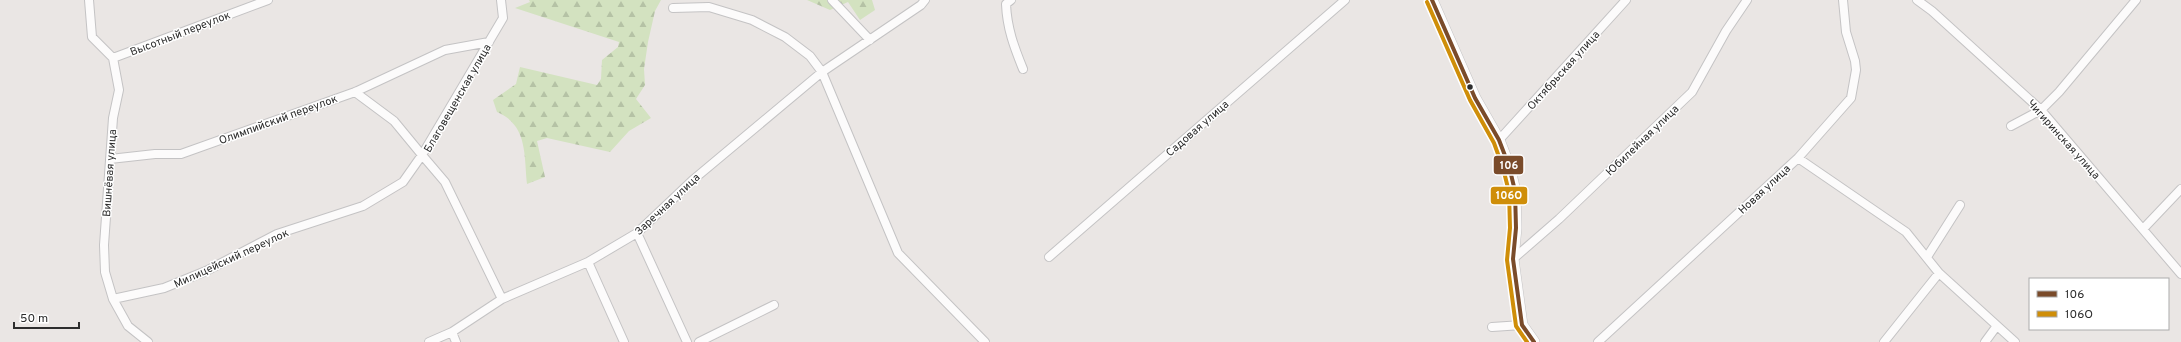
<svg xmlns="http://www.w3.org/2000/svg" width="2181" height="342" viewBox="0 0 2181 342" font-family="Overpass,sans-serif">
<defs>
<pattern id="forest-firs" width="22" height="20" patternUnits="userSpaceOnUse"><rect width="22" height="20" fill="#d3e2c0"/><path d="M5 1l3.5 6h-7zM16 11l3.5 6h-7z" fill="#b5c2a5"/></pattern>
</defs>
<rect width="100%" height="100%" fill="#eae6e4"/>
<path fill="url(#forest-firs)" d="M529,0h132l-6,11 -7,31 -4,27 1,16 -9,14 15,19 -22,13 -19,21 -63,-14 -10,3 8,36 -18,7c-3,-28 1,-59 -30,-72l-4,-12 23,-16 4,-17 77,18 4,-6 1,-19 16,-13 1,-5 -104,-34 15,-6z
M807,0h65l3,10 -15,10 -12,-18 -18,8z"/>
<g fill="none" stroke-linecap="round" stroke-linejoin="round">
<g stroke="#c4c3c4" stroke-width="10">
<path id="street" d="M89,0l3,37 21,21 6,32 -6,28 -9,127 1,27 8,27 15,27 20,16
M501,0l2,18 -81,137 23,27 57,117
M832,0l38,40
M1011,0l-5,4c1,24 8,43 17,65
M1917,0l15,11 109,99 140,164
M673,8l36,-1 43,13 33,17 25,19 12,16 76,181 87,89
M113,58l155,-58
M2011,126l30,-16 18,-18 77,-92
M1499,140l127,-140
M1798,158l108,74 33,41 76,69
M110,159l45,-5h26l174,-62 90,-42 44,-8
M2143,229l38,-40
M637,233l50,109
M1049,257l296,-257
M1927,257l33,-52
M1513,259l46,-40 133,-127 34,-61 21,-31
M588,262l36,80
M113,299l51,-11 42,-17 71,-37 86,-28 40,-24 19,-27 -28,-34 -39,-29
M1492,327l30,-2
M452,332l4,10
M429,342l23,-10 50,-33 86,-37 49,-29 57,-54 128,-107 99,-67 4,-5
M699,342l75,-37
M1598,342l200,-184 53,-60 5,-28 -1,-9 -9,-29 -3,-32
M1884,342l55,-69
M1985,342l11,-15"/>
</g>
<g stroke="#c4c3c4" stroke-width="12">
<path id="secondary" d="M1432,0l43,98 24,42 10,26 6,25 1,37 -3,31 9,66 12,17"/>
</g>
<use href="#street" stroke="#fcfbfb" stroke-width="8"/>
<use href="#secondary" stroke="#fcfbfb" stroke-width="11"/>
<g stroke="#fff" stroke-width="7">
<path id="bus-1" d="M1432,0l43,98 24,42 10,26 6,25 1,37 -3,31 9,66 12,17"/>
</g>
<g stroke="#fff" stroke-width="7">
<path id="bus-2" d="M1427,2l43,98 24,43 9,25 6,24 1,36 -3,32 9,66 11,16"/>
</g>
<use href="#bus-1" stroke="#7a4b2a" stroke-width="4"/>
<use href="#bus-2" stroke="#cf8e09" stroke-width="4"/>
</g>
<circle fill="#2d2d2d" stroke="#fff" stroke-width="1.5" cx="1470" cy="87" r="3.5"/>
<g text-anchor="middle" stroke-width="3" stroke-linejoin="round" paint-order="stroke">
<g font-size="11" fill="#2d2d2d" stroke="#fff">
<text transform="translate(180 33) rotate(-21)" y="4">Высотный переулок</text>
<text transform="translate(1563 70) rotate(-48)" y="4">Октябрьская улица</text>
<text transform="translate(457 98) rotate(-60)" y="4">Благовещенская улица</text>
<text transform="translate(278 119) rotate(-20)" y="4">Олимпийский переулок</text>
<text transform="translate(1197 128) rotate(-41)" y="4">Садовая улица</text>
<text transform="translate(2064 139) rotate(48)" y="4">Чигиринская улица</text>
<text transform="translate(1642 140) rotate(-44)" y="4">Юбилейная улица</text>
<text transform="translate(109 173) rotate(-86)" y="4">Вишнёвая улица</text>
<text transform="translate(1764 189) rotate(-43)" y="4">Новая улица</text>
<text transform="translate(667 204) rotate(-43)" y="4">Заречная улица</text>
<text transform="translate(231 258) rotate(-25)" y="4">Милицейский переулок</text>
</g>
</g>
<g stroke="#fff" stroke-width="1.5">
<rect x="1493" y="155" width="31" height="20" rx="4" fill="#7a4b2a"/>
<rect x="1490" y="186" width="38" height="19" rx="4" fill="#cf8e09"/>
</g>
<g font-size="11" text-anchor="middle" font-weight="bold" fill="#fff">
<text x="1509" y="169">106</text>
<text x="1509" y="199">106О</text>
</g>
<rect x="2029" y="278" width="140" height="52" fill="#ffffff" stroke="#ababab"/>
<rect x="2037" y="291" width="20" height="6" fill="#7a4b2a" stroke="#ababab"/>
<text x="2065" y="298" font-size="12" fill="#2d2d2d">106</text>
<rect x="2037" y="311" width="20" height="6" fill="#cf8e09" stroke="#ababab"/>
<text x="2065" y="318" font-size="12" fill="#2d2d2d">106О</text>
<path d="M14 322v6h65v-6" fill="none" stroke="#2d2d2d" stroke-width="2"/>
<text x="20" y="322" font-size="12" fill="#2d2d2d" stroke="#ffffff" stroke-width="3" paint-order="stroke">50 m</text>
</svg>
